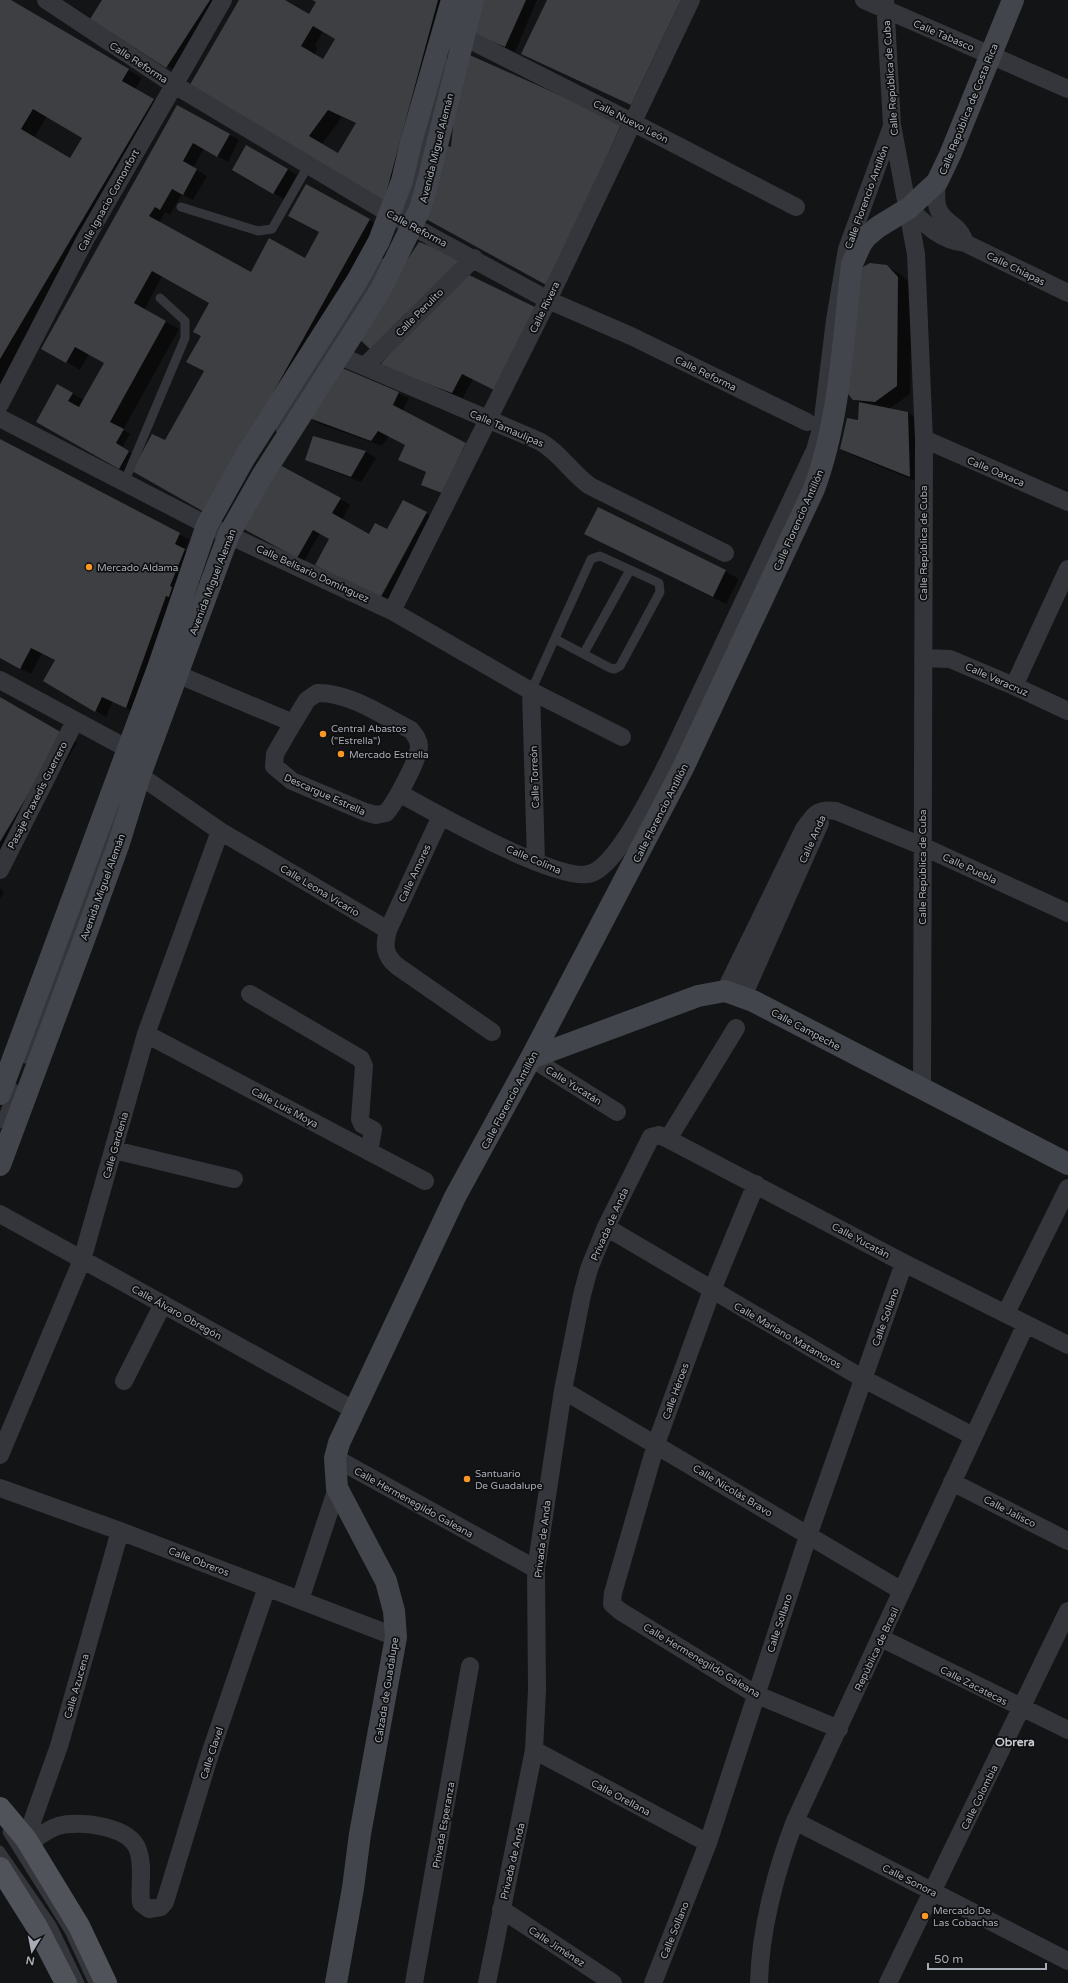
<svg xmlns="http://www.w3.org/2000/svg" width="1068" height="1983" viewBox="0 0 1068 1983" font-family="'Varela Round',sans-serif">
<rect width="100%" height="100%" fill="#131415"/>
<path fill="#0007" fill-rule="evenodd" d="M0,0h9l133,78 -7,11 32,19 -167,281zM47,116l37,22 -13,22 -37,-22z
M103,0h125l-48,74 -88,-56z
M240,0h43l27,15 7,-13 -3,-2h135l-52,207 -207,-120zM323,31l13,8 -13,21 -9,-5 4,-7 -3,-2zM342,117l15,7 -18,30 -17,-10z
M483,0h54l-22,52 -29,-12z
M177,106l62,34 -11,22 -24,-14 -11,20 14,8 -14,24 -11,-6 -12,21 -5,-3 -6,11 92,51 54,-15 64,-39 14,8 -93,158 -125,56 40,-71 -3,-35 9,-33 -49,-27 -18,34 35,19 -56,101 7,4 -8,14 13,7 -9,17 -75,-42 7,-44 26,14 21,-37 -16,-9 -9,16 -38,-22z
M247,146l50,29 -13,24 -51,-30z
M886,266l14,8 12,11 -2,109 -21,15 19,4 14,8 1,63 -69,-28 -13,-7 18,-27 1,-19 -6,-4z
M468,276l5,103 -10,19 -73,-27 -10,-5z
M340,368l69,30 -7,13 74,39 -24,48 -29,-14 4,-11 -28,-13 7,-15 -17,-9 -7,10 -62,-22 -10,-6z
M313,438l53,14 10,6 -15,24 -44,-17 -10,-6z
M0,440l190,100 -6,10 10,5 -58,158 -23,-12 -7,16 -61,-37 11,-20 -14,-7 -11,21 -31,-16z
M340,499l10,6 -8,15 27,15h27l8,-34 28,16 -43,88 -9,-5 32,-59 -82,-2 -10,-6 -16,28 -51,-27z
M599,541l126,30 14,8 -13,25z
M0,698l77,45 -63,105 -14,16z
M0,889l4,3 -4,7z"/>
<path fill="#3d3f42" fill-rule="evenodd" d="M0,0h11l118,69 -7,12 32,18 -154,260zM33,109l49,29 -12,20 -49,-29z
M102,0h108l-44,68 -76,-49z
M239,0h46l24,14 7,-12 -4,-2h126l-54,201 -196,-113zM313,26l22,13 -12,20 -22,-13zM328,110l28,13 -18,30 -29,-17z
M482,0h44l-21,47 -30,-13z
M547,0h134l-50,105 -110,-51z
M463,52l159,71 -74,163 -124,-68 16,-74 11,3 6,-65z
M177,105l53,29 -13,23 -24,-14 -10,18 14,8 -14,26 -11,-6 -12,21 -5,-3 -6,9 102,56 18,-34 36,20 14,-26 -31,-16 18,-32 64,35 -164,294 -74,-42 20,-37 13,6 39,-69 -18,-9 15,-26 -8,-4 16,-29 -57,-32 -18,32 32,18 -56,101 14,7 -8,14 13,8 -10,18 -83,-47 21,-38 16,9 -5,8 11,6 25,-44 -29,-16 -9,16 -25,-14z
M246,145l42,24 -15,25 -41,-24z
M419,242l45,16 -93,92 -14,-13z
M870,263l17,2 11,12 -1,109 -22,16 -22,-2 -10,-12 18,-120z
M467,274l68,33 -41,83 -32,-16 -10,19 -73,-27 22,-26z
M340,367l59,25 -6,13 73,38 -24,50 -21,-8 5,-13 -28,-12 7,-15 -27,-14 -7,10 -62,-23z
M859,402l49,10 2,65 -70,-28 7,-31 11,2z
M313,436l53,15 -15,26 -46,-17z
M0,439l180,94 -5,11 10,5 -15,37 2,1 -3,10 -3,-1 -40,112 -24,-11 -7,15 -52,-31 12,-21 -24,-12 -11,21 -20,-11z
M278,464l63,34 -9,15 37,21 6,-11 12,6 16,-29 24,12 -48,88 -64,-35 14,-26 -16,-9 -16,28 -55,-30z
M598,507l128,63 -13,27 -129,-63z
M0,697l64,37 -64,108z"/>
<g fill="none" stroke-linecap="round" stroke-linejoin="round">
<path stroke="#34363b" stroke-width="9" d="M181,207l77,24 14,-2 36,-63
M401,222l20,-63 24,-96
M280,429l47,-80 56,-86
M124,483l61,-145v-17l-25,-23
M584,653l46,-83
M531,691l60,-132 9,-3 59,27 1,9 -40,74 -5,3 -5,-1 -55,-29
M25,1059l95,-256
M0,1124l14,-36
M7,1832l62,99 24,52
M0,1850l52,75 28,58"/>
<path stroke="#34363b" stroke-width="18" d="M46,0l127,84 217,130 158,86 83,36 176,86
M864,0l204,89
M885,0l7,125 24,129 8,185 -2,651
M464,37l168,85 164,85
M937,182c-6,47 20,33 28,61
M909,208c17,17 31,32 56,35l103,50
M340,356l199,85c21,11 32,32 51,45l135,67
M365,366l109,-108
M0,404l85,-164 138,-240
M0,418l207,107 185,86 139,80 91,46
M924,439l144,63
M392,611l156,-311 143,-300
M923,658l27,1 64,27 54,25
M179,675l114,48
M0,680l128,69
M1014,686l54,-117
M531,691l5,171
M317,693c32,-1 66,23 94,37 4,5 8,10 8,16 0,13 -24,57 -33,67l-10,2 -11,-3 -73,-31 -18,-15 1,-12 18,-31 14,-23z
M129,768l91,63 168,99
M399,793c31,17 164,93 193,80 27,-11 62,-84 76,-111l147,-312 7,-24 13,-106 12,-71 45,-123
M441,816l-53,114c-4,16 -4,25 9,36l95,66
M0,870l75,-149
M725,991l79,-162c10,-14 13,-21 32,-18l86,35 146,67
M250,994l111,65 3,7 -4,53 2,5 11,6 -4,22
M743,996l77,-173
M146,1034l279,147
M531,1058l86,54
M668,1139l68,-111
M114,1150l120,29
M756,1184l-44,106 -56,154 -43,149 -1,11 8,7 135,83 84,35
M0,1214l354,196
M606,1227l256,151 111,58
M1006,1313l62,-125
M124,1381l39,-77
M563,1390l339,201
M0,1455l82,-195 64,-226 74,-203
M335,1458l201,111
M952,1482l116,59
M0,1488l120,43 276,106
M300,1600l37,-112
M881,1638l187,92
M534,1750l174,93
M795,1821l273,140
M26,1839l33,-93 61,-215
M29,1843c9,-6 19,-14 29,-17 22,-6 72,0 80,24 6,17 1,36 3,53l8,6 12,-2 4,-5 45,-148 57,-167
M501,1909l112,74
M414,1983l56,-317
M487,1983l47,-233 3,-60 -1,-121 27,-179 19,-95 7,-26 17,-42 45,-90 8,-2 9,4 236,124 164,82
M653,1983l55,-140 100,-307 96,-273
M759,1983c1,-52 17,-113 36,-162l231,-497
M888,1983l180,-372"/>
<path stroke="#42454b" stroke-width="22" d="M531,1058l167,-62 27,-5 28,10 315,163
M0,1094l158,-426 49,-143 38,-68 112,-176 22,-40 23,-60 9,-39 41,-142
M0,1165l85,-228 34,-94 21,-68 89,-241 33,-58 118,-185 40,-82 9,-32 44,-177
M336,1983l17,-95 7,-54 36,-197 -2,-26 -8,-30 -49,-93 -2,-30 4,-15 116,-246 76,-139 152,-290 131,-279c26,-70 29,-150 38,-225l9,-20 5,-7 12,-10 31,-19 28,-26 13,-27 63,-155"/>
<path stroke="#50535a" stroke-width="22" d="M0,1808l26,31 53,87 27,57
M0,1868l37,59 29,56"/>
</g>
<g fill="#fa9827" stroke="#0f0f10" stroke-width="1.5">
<circle cx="89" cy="567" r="4"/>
<circle cx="323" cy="734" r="4"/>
<circle cx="341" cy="754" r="4"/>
<circle cx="467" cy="1479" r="4"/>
<circle cx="925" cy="1916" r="4"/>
</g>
<g text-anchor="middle" stroke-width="3.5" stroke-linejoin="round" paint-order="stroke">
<g font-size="10" fill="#a5acb6" stroke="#0f0f10">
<text transform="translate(944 35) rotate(23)" y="4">Calle Tabasco</text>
<text transform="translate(139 62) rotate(33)" y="4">Calle Reforma</text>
<text transform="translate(890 78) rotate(-94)" y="4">Calle República de Cuba</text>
<text transform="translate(968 109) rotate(-68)" y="4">Calle República de Costa Rica</text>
<text transform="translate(631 121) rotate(27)" y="4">Calle Nuevo León</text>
<text transform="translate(436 148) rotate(-76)" y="4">Avenida Miguel Alemán</text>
<text transform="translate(866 197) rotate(-70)" y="4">Calle Florencio Antillón</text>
<text transform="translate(108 200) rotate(-61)" y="4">Calle Ignacio Comonfort</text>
<text transform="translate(417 228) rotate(28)" y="4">Calle Reforma</text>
<text transform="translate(1016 268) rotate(26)" y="4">Calle Chiapas</text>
<text transform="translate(544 307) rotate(-64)" y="4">Calle Rivera</text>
<text transform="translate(419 312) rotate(-45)" y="4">Calle Perulito</text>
<text transform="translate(706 373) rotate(26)" y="4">Calle Reforma</text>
<text transform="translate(507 428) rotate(23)" y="4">Calle Tamaulipas</text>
<text transform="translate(996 471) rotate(23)" y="4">Calle Oaxaca</text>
<text transform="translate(798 520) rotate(-66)" y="4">Calle Florencio Antillón</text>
<text transform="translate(923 543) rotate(-90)" y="4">Calle República de Cuba</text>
<text transform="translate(313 573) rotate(25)" y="4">Calle Belisario Domínguez</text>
<text transform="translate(212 582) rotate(-69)" y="4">Avenida Miguel Alemán</text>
<text transform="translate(997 679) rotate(24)" y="4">Calle Veracruz</text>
<text transform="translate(534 777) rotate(-92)" y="4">Calle Torreón</text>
<text transform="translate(325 794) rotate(24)" y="4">Descargue Estrella</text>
<text transform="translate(37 795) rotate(-63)" y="4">Pasaje Praxedis Guerrero</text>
<text transform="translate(660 813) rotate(-63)" y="4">Calle Florencio Antillón</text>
<text transform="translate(812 839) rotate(-66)" y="4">Calle Anda</text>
<text transform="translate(534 859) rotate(23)" y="4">Calle Colima</text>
<text transform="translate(922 867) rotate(-90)" y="4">Calle República de Cuba</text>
<text transform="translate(970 868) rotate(25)" y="4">Calle Puebla</text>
<text transform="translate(414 873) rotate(-65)" y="4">Calle Amores</text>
<text transform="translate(102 887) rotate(-70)" y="4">Avenida Miguel Alemán</text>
<text transform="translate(320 890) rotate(31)" y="4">Calle Leona Vicario</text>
<text transform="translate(806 1029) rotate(28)" y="4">Calle Campeche</text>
<text transform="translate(574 1085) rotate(32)" y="4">Calle Yucatán</text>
<text transform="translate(509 1100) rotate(-62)" y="4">Calle Florencio Antillón</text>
<text transform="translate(285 1107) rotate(28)" y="4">Calle Luis Moya</text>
<text transform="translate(115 1145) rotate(-74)" y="4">Calle Gardenia</text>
<text transform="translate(609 1224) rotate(-66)" y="4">Privada de Anda</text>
<text transform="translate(861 1240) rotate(28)" y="4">Calle Yucatán</text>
<text transform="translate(177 1312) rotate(29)" y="4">Calle Álvaro Obregón</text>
<text transform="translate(885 1317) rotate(-70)" y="4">Calle Sollano</text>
<text transform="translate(788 1335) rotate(30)" y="4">Calle Mariano Matamoros</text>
<text transform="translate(675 1391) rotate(-70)" y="4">Calle Héroes</text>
<text transform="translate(733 1490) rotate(31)" y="4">Calle Nicolás Bravo</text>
<text transform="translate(414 1502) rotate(29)" y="4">Calle Hermenegildo Galeana</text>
<text transform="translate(1010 1511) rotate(27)" y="4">Calle Jalisco</text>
<text transform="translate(542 1539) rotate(-83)" y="4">Privada de Anda</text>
<text transform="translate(199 1561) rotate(21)" y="4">Calle Obreros</text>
<text transform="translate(779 1623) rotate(-72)" y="4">Calle Sollano</text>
<text transform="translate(876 1649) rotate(-65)" y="4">República de Brasil</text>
<text transform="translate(702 1660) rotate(31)" y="4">Calle Hermenegildo Galeana</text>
<text transform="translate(974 1685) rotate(27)" y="4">Calle Zacatecas</text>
<text transform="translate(76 1686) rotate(-74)" y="4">Calle Azucena</text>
<text transform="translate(386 1690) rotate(-81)" y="4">Calzada de Guadalupe</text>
<text transform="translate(211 1753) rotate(-72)" y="4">Calle Clavel</text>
<text transform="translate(621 1797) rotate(28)" y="4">Calle Orellana</text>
<text transform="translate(979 1797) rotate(-64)" y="4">Calle Colombia</text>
<text transform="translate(443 1825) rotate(-80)" y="4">Privada Esperanza</text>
<text transform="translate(512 1861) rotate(-77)" y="4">Privada de Anda</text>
<text transform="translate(910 1880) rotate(27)" y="4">Calle Sonora</text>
<text transform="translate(674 1930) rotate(-68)" y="4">Calle Sollano</text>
<text transform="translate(557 1946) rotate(33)" y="4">Calle Jiménez</text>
</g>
<g font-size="10" fill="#a5acb6" stroke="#0f0f10" text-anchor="start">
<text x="97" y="571">Mercado Aldama</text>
<text x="331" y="732">Central Abastos<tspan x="331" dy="12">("Estrella")</tspan></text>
<text x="349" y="758">Mercado Estrella</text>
<text x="475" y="1477">Santuario<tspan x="475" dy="12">De Guadalupe</tspan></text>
<text x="933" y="1914">Mercado De<tspan x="933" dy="12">Las Cobachas</tspan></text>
</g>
<g font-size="12" font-weight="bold" fill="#c6cbd2" stroke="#0f0f10">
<text x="1015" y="1746">Obrera</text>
</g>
</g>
<g transform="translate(32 1951) rotate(190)" stroke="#0f0f10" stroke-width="3" paint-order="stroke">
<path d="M0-3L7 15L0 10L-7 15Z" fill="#a5acb6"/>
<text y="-6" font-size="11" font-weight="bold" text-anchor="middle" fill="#a5acb6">N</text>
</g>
<path d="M928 1963v6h118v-6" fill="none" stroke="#a5acb6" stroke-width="2"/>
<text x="934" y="1963" font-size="12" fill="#a5acb6" stroke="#0f0f10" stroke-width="3" paint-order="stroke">50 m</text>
</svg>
